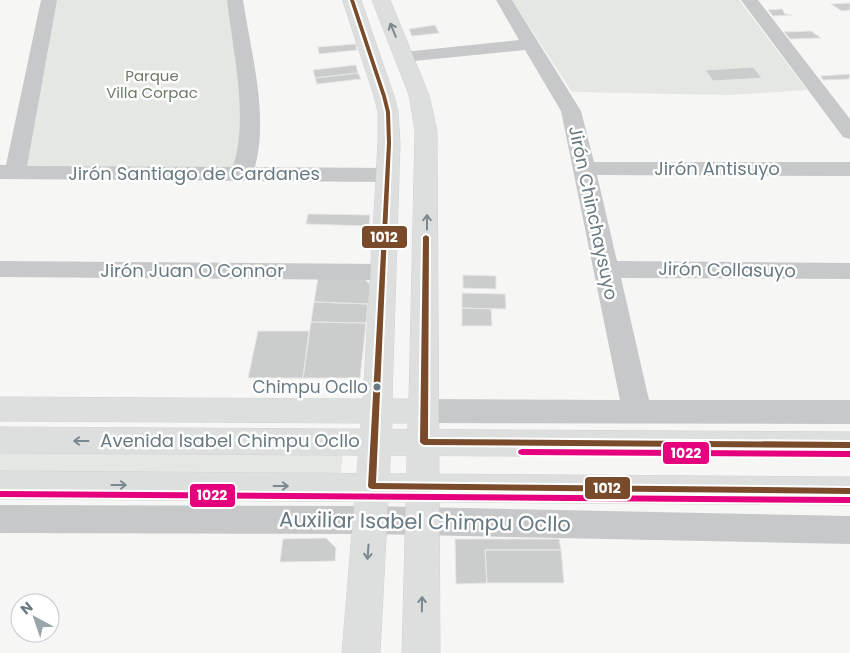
<svg xmlns="http://www.w3.org/2000/svg" width="850" height="653" viewBox="0 0 850 653" font-family="Poppins,sans-serif">
<rect width="100%" height="100%" fill="#f6f6f5"/>
<path fill="#e5e7e3" d="M55,0h176l14,122 -9,49 -214,-4z
M512,0h227l68,90 -77,5 -158,-3z
M0,449l343,4 -2,20 -341,2z"/>
<path fill="#cbcdcd" stroke="#e6e6e4" d="M850,3v7l-8,1 -11,-7z
M782,9l3,5 7,1 -19,1 -5,-6z
M435,25l4,8 -27,3 -3,-7z
M811,31l10,7 -31,1 -6,-7z
M356,44l1,6 -38,4 -1,-7z
M356,65l2,8 -43,5 -2,-8z
M753,67l9,11 -49,3 -8,-11z
M358,73l3,6 -44,5 -2,-6z
M850,74l-1,5 -26,1 -2,-4z
M308,214l62,1 -1,11 -63,-2z
M463,275l33,1v13l-33,-1z
M318,278l47,1 6,7 -3,18 -54,-2z
M462,293l43,1 1,15 -44,-1z
M314,302l54,2 -2,19 -55,-1z
M462,308l29,1 1,17h-30z
M311,322l55,1 -6,55h-57z
M258,331h51l-6,47h-55z
M326,538l10,10 -1,13 -55,1 3,-23z
M455,539h104l2,11h-76l2,33 -31,1z
M485,550h76l3,33h-77z"/>
<g fill="none" stroke-linecap="round" stroke-linejoin="round">
<g stroke="#d1d2d2" stroke-width="1">
<path id="secondary" d="M343,0h18l33,96 4,16 2,31 -8,256h17l6,-268 -6,-36 -37,-95h18l39,95 8,36 3,522h-38l6,-230h-16l-12,230h-38l19,-230 -361,-2v-24l363,2 15,-256v-31l-4,-16z"/>
</g>
<g stroke="#d1d2d2" stroke-width="1">
<path id="primary" d="M0,427l850,5v26l-850,-5z
M0,471l850,6v28l-850,-6z"/>
</g>
<path fill="#c7c8c9" fill-rule="evenodd" d="M41,0h16l-30,166 206,1c16,-51 0,-114 -6,-167h16c8,53 26,115 12,167l133,1 8,2 3,5 -3,5 -8,2 -388,-3v-14h6z
M496,0h16l69,111 13,51h256v14l-253,-1 20,86 233,2v16l-229,-1 28,122h201v24l-425,-1 -10,-4 -4,-8 4,-8 10,-4 195,1 -59,-289 -36,-61 -121,12 -6,-1 -3,-4 3,-4 6,-1 115,-12z
M741,0h17l92,119v20l-7,-2z
M0,261l383,3 9,2 3,6 -3,6 -9,2 -383,-3z
M0,505l370,1 480,10v28l-480,-10 -370,-1z"/>
<use href="#secondary" fill="#dddede" fill-rule="evenodd"/>
<use href="#primary" fill="#dddede" fill-rule="evenodd"/>
<g stroke="#fff" stroke-width="4">
<path id="bus-1" d="M350,0h4l32,96 4,16 1,31 -15,340 474,5v6l-478,-5 -3,-1 -1,-2 19,-343 -1,-31 -4,-16z
M426,235l3,2 -1,202 422,3v6l-426,-3 -2,-1 -2,-2 3,-205z"/>
</g>
<g stroke="#fff" stroke-width="4">
<path id="bus-2" d="M522,449l328,2v6l-328,-2 -3,-1 -1,-2 1,-2z
M0,491l850,6v6l-850,-6z"/>
</g>
<use href="#bus-1" fill="#7a4b2a" fill-rule="evenodd"/>
<use href="#bus-2" fill="#e5007d" fill-rule="evenodd"/>
</g>
<defs><path id="oneway-shaft" d="M-6 0H5M1.5-3L5.5 0L1.5 3" fill="none" stroke-width="1.6" stroke-linecap="round" stroke-linejoin="round" transform="scale(1.25)"/></defs>
<g stroke="#7a8890">
<use href="#oneway-shaft" transform="translate(393 30) rotate(-112)"/>
<use href="#oneway-shaft" transform="translate(427 222) rotate(-90)"/>
<use href="#oneway-shaft" transform="translate(81 441) rotate(-180)"/>
<use href="#oneway-shaft" transform="translate(119 485)"/>
<use href="#oneway-shaft" transform="translate(281 486)"/>
<use href="#oneway-shaft" transform="translate(368 552) rotate(94)"/>
<use href="#oneway-shaft" transform="translate(422 604) rotate(-89)"/>
</g>
<circle fill="#697982" stroke="#fff" stroke-width="2" cx="377" cy="387" r="4.5"/>
<g text-anchor="middle" stroke-width="5" stroke-linejoin="round" paint-order="stroke">
<g font-size="15" fill="#6c7a67" stroke="#fff">
<text x="152" y="81">Parque<tspan x="152" dy="17">Villa Corpac</tspan></text>
</g>
<g font-size="17" fill="#697982" stroke="#fff" text-anchor="end">
<text x="368" y="393">Chimpu Ocllo</text>
</g>
<g font-size="18" fill="#697982" stroke="#fff">
<text x="717" y="175">Jirón Antisuyo</text>
<text x="194" y="180">Jirón Santiago de Cardanes</text>
<text transform="translate(593 213) rotate(78)" y="6">Jirón Chinchaysuyo</text>
<text transform="translate(727 270) rotate(1)" y="6">Jirón Collasuyo</text>
<text x="192" y="277">Jirón Juan O Connor</text>
<text x="230" y="447">Avenida Isabel Chimpu Ocllo</text>
</g>
<g font-size="21" fill="#697982" stroke="#fff">
<text transform="translate(425 522) rotate(1)" y="7">Auxiliar Isabel Chimpu Ocllo</text>
</g>
</g>
<g stroke="#fff" stroke-width="2">
<rect x="361" y="225" width="47" height="24" rx="5" fill="#7a4b2a"/>
<rect x="662" y="441" width="48" height="24" rx="5" fill="#e5007d"/>
<rect x="584" y="476" width="47" height="24" rx="5" fill="#7a4b2a"/>
<rect x="189" y="483" width="47" height="25" rx="5" fill="#e5007d"/>
</g>
<g font-size="14" text-anchor="middle" font-weight="bold" fill="#fff">
<text x="384" y="242">1012</text>
<text x="686" y="458">1022</text>
<text x="607" y="493">1012</text>
<text x="212" y="500">1022</text>
</g>
<g transform="translate(35 618) rotate(320)"><circle r="24" fill="#ffffff" stroke="#c3c9cd"/>
<path d="M0-4L9 19L0 12L-9 19Z" fill="#9aa5aa"/>
<text y="-8" font-size="14" font-weight="bold" text-anchor="middle" fill="#697982">N</text>
</g>
</svg>
